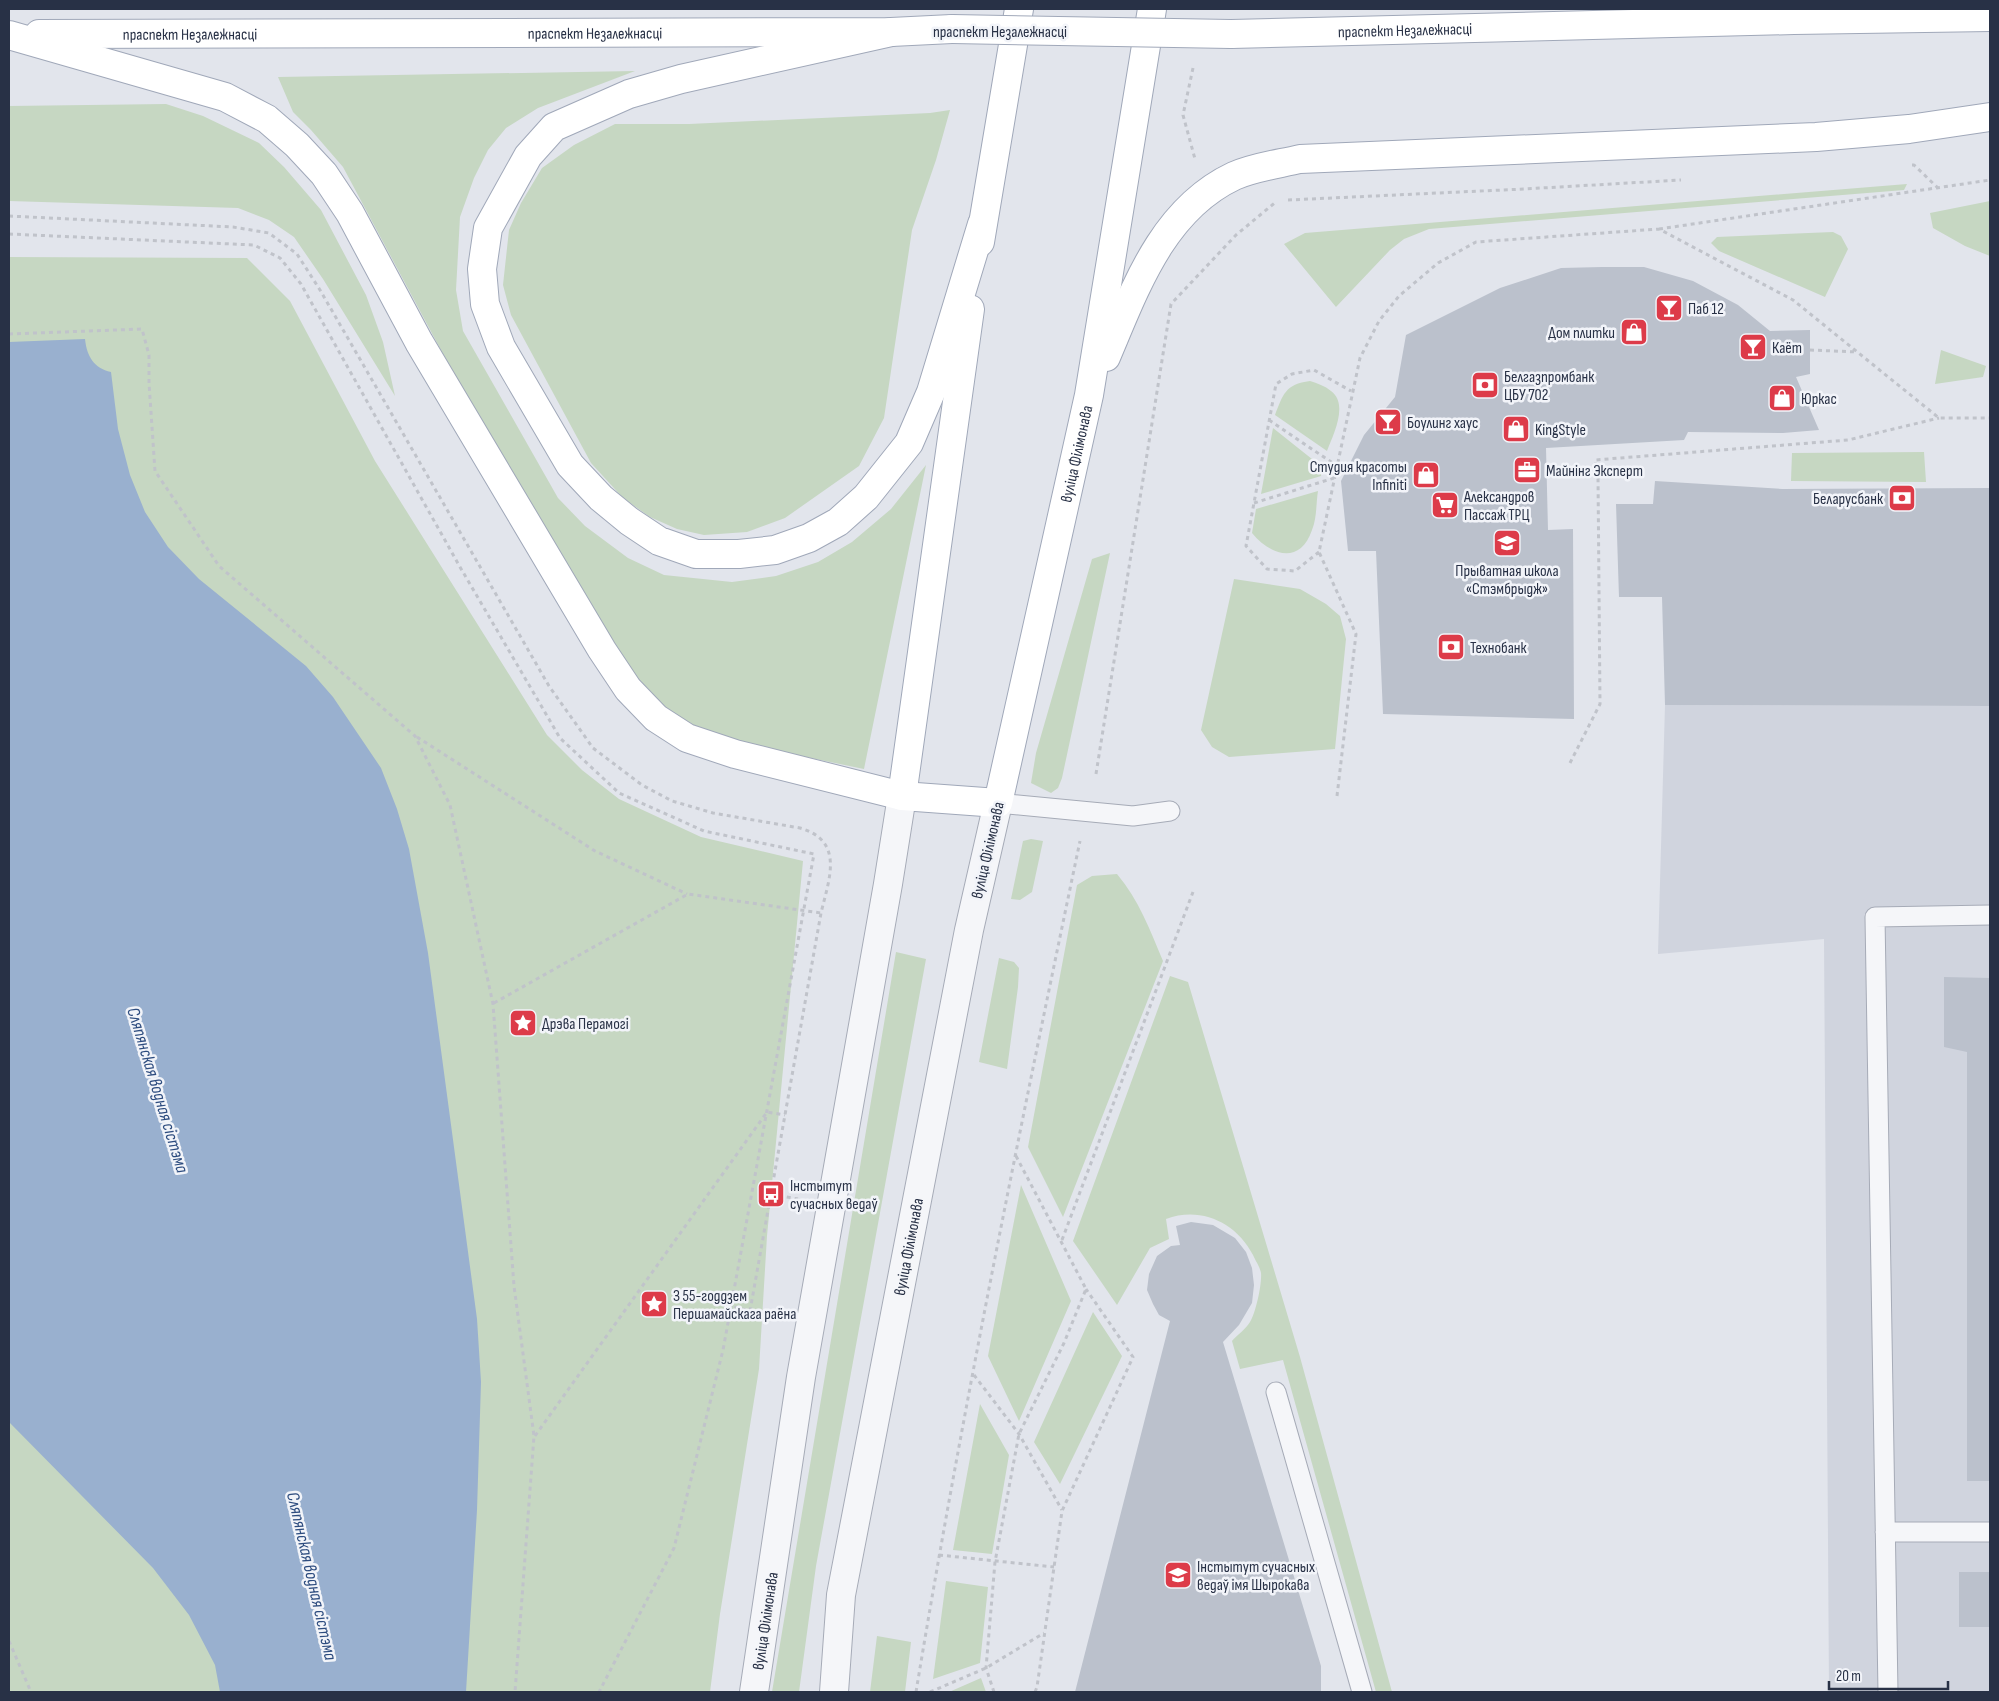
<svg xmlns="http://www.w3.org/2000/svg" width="1999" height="1701" viewBox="0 0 1999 1701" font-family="'Sofia Sans Condensed',sans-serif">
<rect width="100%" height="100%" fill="#e2e5ec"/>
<path fill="#d0d4de" d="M1665,705l325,1v986h-161l-5,-753 -166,15z"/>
<path fill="#c6d7c2" d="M635,71l-97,37 -32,20 -18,22 -14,28 -14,39 -4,73 7,41 95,167 27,28 43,32 36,17 68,7 44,-6 42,-14 34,-20 39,-33 35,-44 -62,304 -121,-25 -44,-14 -29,-15 -26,-22 -86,-142 -115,-197 -100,-187 -32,-37 -18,-18 -15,-35z
M166,104l37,12 56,27 25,24 37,43 45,85 17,47 12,54 -72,-117 -29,-42 -25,-17 -31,-12 -229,-7v-95z
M950,110l-14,50 -24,70 -28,188 -25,48 -74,52 -38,14 -43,3 -27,-6 -27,-12 -27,-19 -32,-35 -80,-148 -8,-30 6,-55 12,-27 21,-35 32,-23 41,-21h74l241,-11z
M1907,184l-3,6 -475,39 -25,10 -14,11 -54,57 -52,-63 21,-11z
M1990,201v55l-25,-10 -32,-18 -3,-15z
M1833,232l8,4 7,13 -23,48 -106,-46 -8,-8 6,-6z
M9,257l238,1 43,43 85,160 172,274 35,35 37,29 82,38 102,24 -36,375 -8,133 -39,245 -10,78h-701z
M1941,350l45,16 -3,11 -48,7z
M1310,381c7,2 15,5 21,10 18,13 2,44 -4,60l-52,-36c8,-20 10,-31 35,-34z
M1273,428l49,39 -1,9 -60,18z
M1924,452l2,30 -135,-1 1,-28z
M1318,491c-2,12 -1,27 -6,39 -12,35 -41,26 -60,3l4,-24z
M1110,553l-48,225 -4,10 -7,5 -20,-10 5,-30 56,-194z
M1234,579l66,10 26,15 14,12 6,23 -11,110 -106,8 -17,-10 -11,-17z
M1031,839l12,2 -11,51 -12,8 -9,-1 12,-58z
M1117,874c22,26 33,56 46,87l-100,256 -35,-70 49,-262 15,-9z
M896,952l30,7 -110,607 -17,126h-27z
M999,958l15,4 5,6 -1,19 -11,82 -28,-7z
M1170,976l18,6 112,375 92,335h-16l-93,-332 -43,9 -8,-28c5,-6 14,-12 18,-19 6,-10 12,-38 11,-49 -1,-6 -6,-13 -8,-18 -17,-33 -53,-49 -87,-36l3,20 -19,9 -33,57 -44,-64z
M1021,1185l50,116 -52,120 -31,-65z
M1093,1312l29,44 -62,128 -26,-42z
M980,1404l29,51 -17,99 -39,-4z
M946,1581l42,6 -8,76 -47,16z
M877,1636l34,6 -6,50h-35z
M981,1678l5,14h-37z"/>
<path fill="#99b0cf" d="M85,339c2,18 9,29 26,33l7,57 12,46 15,37 23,35 31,32 107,87 27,31 48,71 16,41 12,40 19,104 49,366 4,63 -4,128 -11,182h-246l-5,-27 -26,-50 -36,-47 -144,-146v-1080z"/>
<path fill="#bbc1cc" d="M1602,267h42l49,14 45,24 32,26 40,-1v44l-14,3 23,53 -36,3 -95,-1 -4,8 -138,8 2,82 25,-1 1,190 -191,-5 -7,-163h-28l-7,-70 23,-46 31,-38 11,-62 94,-47 61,-20z
M1655,481l127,8 208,-1v218l-325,-1 -3,-108h-43l-3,-93h37z
M1944,977l46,1v503h-23v-429l-23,-5z
M1191,1222l22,3 22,13 11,14 6,16 2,17 -2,18 -13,22 -16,17 98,324v26h-246l95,-371 -11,-6 -6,-11 -6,-14 2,-16 8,-18 14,-10 9,-1 -4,-19z
M1959,1572h31v55h-31z"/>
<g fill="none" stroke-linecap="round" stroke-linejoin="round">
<g stroke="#a6abb7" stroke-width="21">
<path id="service" d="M998,803l135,13 37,-5
M1276,1392l86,300
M1885,1532h105
M1888,1692l-13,-775 115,-2"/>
</g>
<g stroke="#a6abb7" stroke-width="30">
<g id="tertiary">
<path id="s1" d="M754,1692l47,-315 87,-493 14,-88"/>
<path id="s2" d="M834,1692l7,-97 128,-665 29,-127"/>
</g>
</g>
<g stroke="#a0a8b9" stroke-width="30">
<g id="primary">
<path d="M891,32l-210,47 -52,15 -75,33 -26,29 -40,72 -6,41 3,35 16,43 69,118 31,33 28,23 30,20 37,13h43l36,-4 34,-12 29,-16 28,-25 43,-54 22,-51 51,-168"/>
<path id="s3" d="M39,34l852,-2 61,-3"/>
<path id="s4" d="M1231,34l563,-14 196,-3"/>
<path id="s5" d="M9,35l216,62 42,22 30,26 27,29 26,39 69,129 183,308 26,39 28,29 31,20 48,16 167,42 96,7 91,-408 63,-386"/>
<path d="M980,242l39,-233"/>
<path d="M1106,357c29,-68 56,-147 128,-181 20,-9 45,-12 66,-17l516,-22 93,-8 81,-12"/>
<path d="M902,796l68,-487"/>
</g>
</g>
<path stroke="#c0c3ca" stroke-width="3" stroke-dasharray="4 4" stroke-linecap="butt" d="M1193,68l-10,47 12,44
M1912,165h2l25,24
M1288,200l236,-11 157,-9
M9,216l224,11 36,6 28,21 23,36 229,396 44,62 49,37 30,16 41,12 87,15c45,13 29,51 21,85l-71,398 -19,-5
M1659,229l331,-49
M9,234l245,11 26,13 21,26 159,283 100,171 59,55 85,38 110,23 -91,496 -49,198 -75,144
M9,334l133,-5 7,26v28l6,88 64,95 196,170 35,69 43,199 21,282 20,150 -19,256
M1810,350l47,2
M1269,420l68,46
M1254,503l80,-25
M1319,552l-24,19 -28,-2 -21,-23 30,-162 16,-10 22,-4 37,21
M417,737l178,114 92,43
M1570,763l30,-59 -2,-228 -3,-16 253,-20 91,-22
M1096,774l75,-470 65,-69 41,-34
M1337,796l19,-162 -37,-82 41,-194 19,-37 20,-25 39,-33 38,-21 183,-13 134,71 146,118h51
M494,1003l194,-109 133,19
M771,1194l27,5
M1062,1240l131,-348
M974,1375l45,59 43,76
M535,1436l232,-324 18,3
M939,1555l115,12
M9,1641l22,51
M916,1692c47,-285 105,-569 164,-851
M930,1692l56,-24 58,-35
M994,1692l-8,-24 9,-106 24,-128 45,-91 22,-54 -70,-133
M1035,1692l2,-5 25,-176 71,-154 -47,-68"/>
<use href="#service" stroke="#f5f6f9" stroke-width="19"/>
<use href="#tertiary" stroke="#f5f6f9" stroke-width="28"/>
<use href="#primary" stroke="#fff" stroke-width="28"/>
<g stroke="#a0a8b9" stroke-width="30" stroke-linecap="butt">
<path id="primary-bridge" d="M952,29l279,5"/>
</g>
<use href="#primary-bridge" stroke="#fff" stroke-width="28"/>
</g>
<defs>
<g id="bar-square" transform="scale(1.4375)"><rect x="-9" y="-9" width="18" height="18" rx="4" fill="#dd3b49" stroke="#f2f4f9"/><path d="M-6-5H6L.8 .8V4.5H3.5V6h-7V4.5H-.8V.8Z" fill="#fff"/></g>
<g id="shop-square" transform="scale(1.4375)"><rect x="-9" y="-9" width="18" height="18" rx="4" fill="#dd3b49" stroke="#f2f4f9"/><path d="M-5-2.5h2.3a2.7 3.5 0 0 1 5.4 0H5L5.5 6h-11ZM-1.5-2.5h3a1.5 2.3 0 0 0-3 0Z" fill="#fff"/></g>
<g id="bank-square" transform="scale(1.4375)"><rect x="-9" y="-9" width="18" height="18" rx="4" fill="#dd3b49" stroke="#f2f4f9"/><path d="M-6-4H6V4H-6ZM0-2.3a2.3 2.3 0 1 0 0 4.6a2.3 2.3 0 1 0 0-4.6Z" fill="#fff"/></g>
<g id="office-square" transform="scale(1.4375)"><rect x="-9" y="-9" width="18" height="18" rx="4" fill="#dd3b49" stroke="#f2f4f9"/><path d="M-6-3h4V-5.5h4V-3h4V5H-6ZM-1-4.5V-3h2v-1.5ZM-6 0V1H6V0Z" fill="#fff"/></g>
<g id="supermarket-square" transform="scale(1.4375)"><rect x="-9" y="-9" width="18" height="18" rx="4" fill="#dd3b49" stroke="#f2f4f9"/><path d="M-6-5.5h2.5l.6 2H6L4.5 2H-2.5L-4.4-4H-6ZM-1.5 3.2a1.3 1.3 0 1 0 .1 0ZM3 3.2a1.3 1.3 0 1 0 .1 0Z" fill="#fff"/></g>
<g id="school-square" transform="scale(1.4375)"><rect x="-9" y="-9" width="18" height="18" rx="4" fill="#dd3b49" stroke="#f2f4f9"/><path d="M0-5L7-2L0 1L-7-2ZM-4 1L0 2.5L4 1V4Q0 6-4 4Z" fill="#fff"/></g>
<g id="sight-square" transform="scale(1.4375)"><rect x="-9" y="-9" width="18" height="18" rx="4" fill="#dd3b49" stroke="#f2f4f9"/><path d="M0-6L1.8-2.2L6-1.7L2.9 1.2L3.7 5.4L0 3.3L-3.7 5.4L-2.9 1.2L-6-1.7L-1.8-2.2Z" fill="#fff"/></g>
<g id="bus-square" transform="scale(1.4375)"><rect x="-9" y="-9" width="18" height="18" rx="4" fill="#dd3b49" stroke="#f2f4f9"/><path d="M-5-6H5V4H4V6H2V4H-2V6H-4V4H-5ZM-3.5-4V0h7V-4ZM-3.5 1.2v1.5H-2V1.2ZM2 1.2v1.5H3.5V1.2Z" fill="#fff"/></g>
<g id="university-square" transform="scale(1.4375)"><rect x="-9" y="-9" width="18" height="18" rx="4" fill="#dd3b49" stroke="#f2f4f9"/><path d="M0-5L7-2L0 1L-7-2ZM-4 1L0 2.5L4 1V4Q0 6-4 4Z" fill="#fff"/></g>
</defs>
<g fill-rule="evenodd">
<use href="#bar-square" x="1669" y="308"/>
<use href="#shop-square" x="1634" y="332"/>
<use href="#bar-square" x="1753" y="347"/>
<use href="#bank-square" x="1485" y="385"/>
<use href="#shop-square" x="1782" y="398"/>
<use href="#bar-square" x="1388" y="422"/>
<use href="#shop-square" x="1516" y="429"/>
<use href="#office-square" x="1527" y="470"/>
<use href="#shop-square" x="1426" y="475"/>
<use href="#bank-square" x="1902" y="498"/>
<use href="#supermarket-square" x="1445" y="505"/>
<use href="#school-square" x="1507" y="543"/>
<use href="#bank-square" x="1451" y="647"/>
<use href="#sight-square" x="523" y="1023"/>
<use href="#bus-square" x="771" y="1194"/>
<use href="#sight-square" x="654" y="1304"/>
<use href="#university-square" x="1178" y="1575"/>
</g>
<g text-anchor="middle" stroke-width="5" stroke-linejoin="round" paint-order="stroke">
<g font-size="16" fill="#283146" stroke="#f2f4f9">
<text dy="6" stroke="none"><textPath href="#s4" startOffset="174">праспект Незалежнасці</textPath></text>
<text x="1000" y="37">праспект Незалежнасці</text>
<text dy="6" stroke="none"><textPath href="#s3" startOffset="556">праспект Незалежнасці</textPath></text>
<text dy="6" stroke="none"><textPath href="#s3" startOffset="151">праспект Незалежнасці</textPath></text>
<text dy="6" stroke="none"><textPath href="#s5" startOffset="1704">вуліца Філімонава</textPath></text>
<text transform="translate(987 850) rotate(-77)" y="6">вуліца Філімонава</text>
<text dy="6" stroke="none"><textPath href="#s2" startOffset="452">вуліца Філімонава</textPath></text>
<text dy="6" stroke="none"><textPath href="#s1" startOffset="72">вуліца Філімонава</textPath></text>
</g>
<g font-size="16" fill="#283146" stroke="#f2f4f9" text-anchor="start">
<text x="1688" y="314">Паб 12</text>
<text x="1615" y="338" text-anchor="end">Дом плитки</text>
<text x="1772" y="353">Каёт</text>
<text x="1504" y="382">Белгазпромбанк<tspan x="1504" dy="18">ЦБУ 702</tspan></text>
<text x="1801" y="404">Юркас</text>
<text x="1407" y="428">Боулинг хаус</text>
<text x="1535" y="435">KingStyle</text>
<text x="1407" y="472" text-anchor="end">Студия красоты<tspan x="1407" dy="18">Infiniti</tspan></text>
<text x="1546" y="476">Майнінг Эксперт</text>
<text x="1464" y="502">Александров<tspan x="1464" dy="18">Пассаж ТРЦ</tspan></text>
<text x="1883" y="504" text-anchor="end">Беларусбанк</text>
<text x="1507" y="576" text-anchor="middle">Прыватная школа<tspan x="1507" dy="18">«Стэмбрыдж»</tspan></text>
<text x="1470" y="653">Технобанк</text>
<text x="542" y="1029">Дрэва Перамогі</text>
<text x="790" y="1191">Інстытут<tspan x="790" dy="18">сучасных ведаў</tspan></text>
<text x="673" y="1301">З 55-годдзем<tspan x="673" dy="18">Першамайскага раёна</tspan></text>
<text x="1197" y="1572">Інстытут сучасных<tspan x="1197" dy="18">ведаў імя Шырокава</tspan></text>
</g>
<g font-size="18" font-style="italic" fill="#2d4c7f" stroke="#f2f4f9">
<text transform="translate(158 1090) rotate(73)" y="6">Сляпянская водная сістэма</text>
<text transform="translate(312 1576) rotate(77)" y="6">Сляпянская водная сістэма</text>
</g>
</g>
<rect width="1999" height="1701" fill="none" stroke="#283146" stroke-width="20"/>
<path d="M1829 1681v8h119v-8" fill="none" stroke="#283146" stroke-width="2.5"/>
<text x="1836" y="1681" font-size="15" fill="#283146" stroke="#f2f4f9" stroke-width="4" paint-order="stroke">20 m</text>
</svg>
